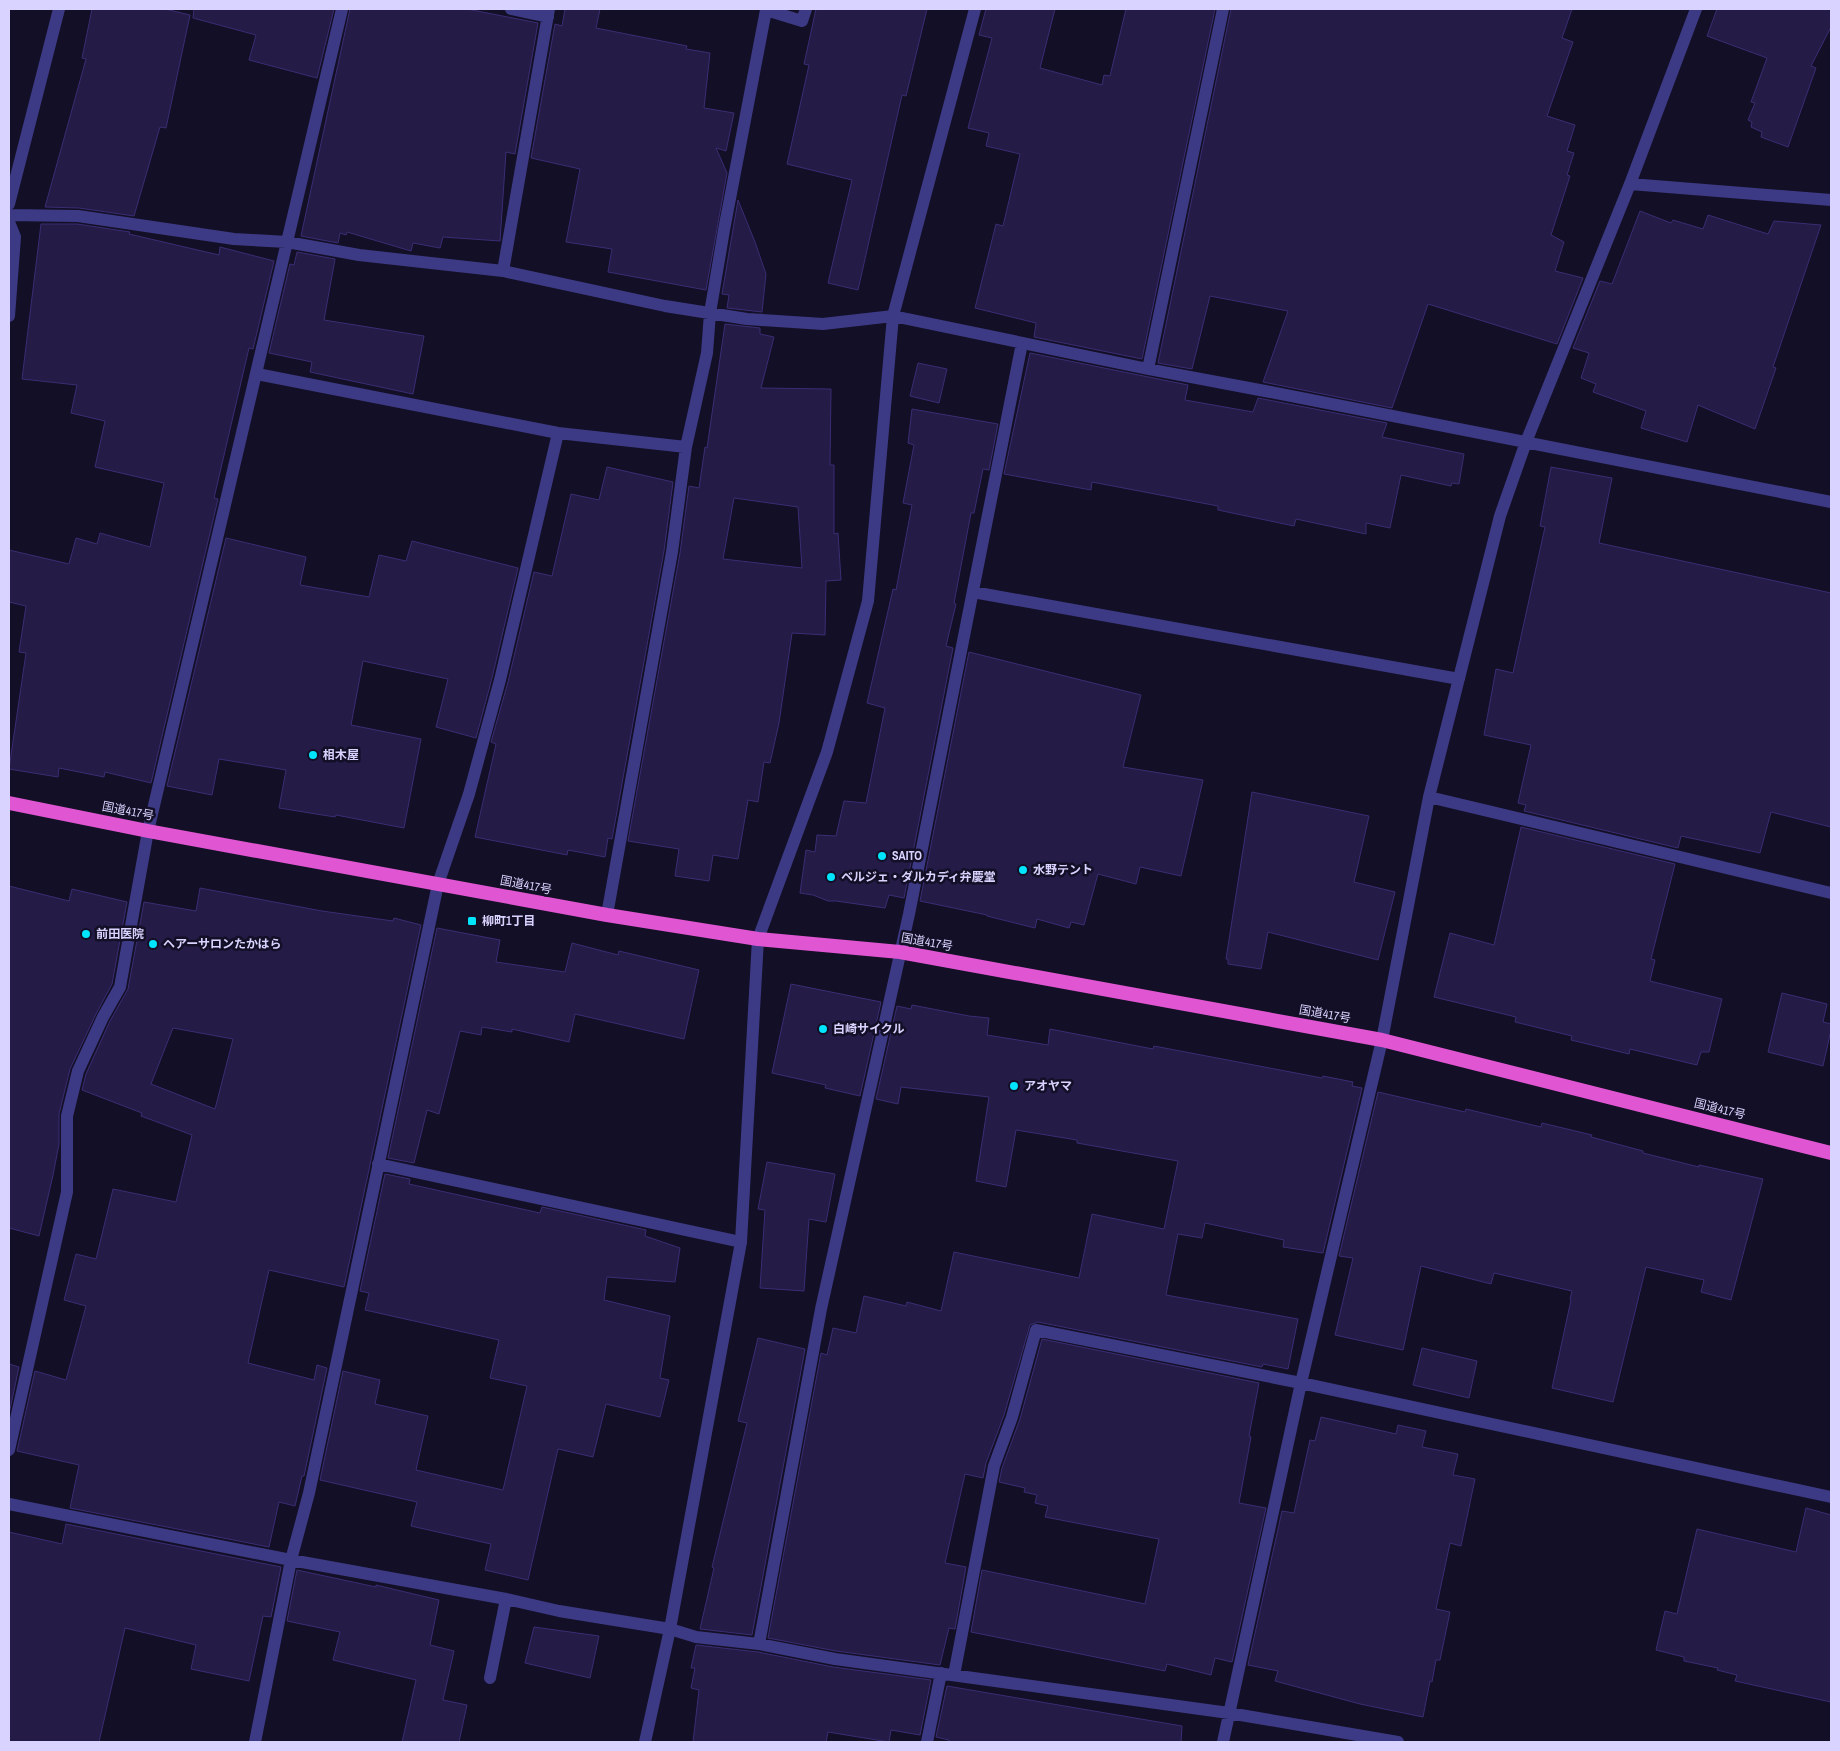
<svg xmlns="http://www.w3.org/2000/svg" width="1840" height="1751" viewBox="0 0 1840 1751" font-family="'Archivo Narrow','Noto Sans JP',sans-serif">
<rect width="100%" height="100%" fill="#130f26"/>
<path fill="#241b47" stroke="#3b2d73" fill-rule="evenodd" d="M92,9h73l25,6 -24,113 -6,-1 -26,89 -55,-8 -34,-1 41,-148 -4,-1z
M194,9h140l-17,69 -68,-18 7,-25 -63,-17z
M350,9h117l71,14 -23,131 -9,-2 -6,89 -57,-4 -3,11 -27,-5 -2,8 -64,-19 -1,3 -6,-2 -2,10 -37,-7z
M565,9h35l-4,19 91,18 -1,3 24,4 -6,55 30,5 -8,38 -10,-3 11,25 -21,117 -98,-18 4,-23 -46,-7 14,-73 -49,-11 24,-134 7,2z
M816,9h111l-21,87 -4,-1 -44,195 -30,-7 24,-103 -65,-16 22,-99 -5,-1z
M986,9h69l-15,59 62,17 2,-10 6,1 16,-67h89l-73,350 -108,-22 2,-14 -61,-15 21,-84 7,2 17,-72 -34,-8 3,-13 -21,-5 24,-90 -13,-3z
M1231,9h341l-10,29 11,4 -26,74 28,9 -8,26 7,2 -7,22 3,1 -19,59 13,7 -9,29 28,7 -26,66 -129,-40 -36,104 -129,-26 25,-71 -78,-15 -18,73 -34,-6z
M1717,9h114v18l-20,39 5,2 -28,79 -27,-10 1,-5 -11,-5 1,-5 -4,-2 7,-17 -4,-1 16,-44 -60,-22z
M738,200l17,42 11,32 -4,38 -35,-4 2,-13 -7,-1z
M1640,211l31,12 2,-3 30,9 5,-14 60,19 6,-13 47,4 -48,142 3,1 -21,61 -57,-24 -11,37 -46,-14 5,-17 -53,-19 3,-8 -15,-6 8,-25 -16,-5 27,-67 12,3z
M41,224h36l53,8 -1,2 90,21 1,-8 54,14 -21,88 -4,-1 -35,150 4,1 -67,284 -46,-11 -1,5 -45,-9 -1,9 -49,-8 17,-116 -7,-1 7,-46 -17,-4v-52l60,14 7,-26 21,6 3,-11 50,14 14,-64 -69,-16 10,-46 -34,-8 6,-28 -55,-6z
M297,252l38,7 -11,61 100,16 -11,58 -103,-22 2,-10 -43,-9 21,-89 4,1z
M725,324l35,4v6l14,3 -13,51 70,1 -1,76h4v69l4,-1 3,47 -15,1 -1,54 -33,-2 -13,90 -9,40 -6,-1 -6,40 -10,-2 -10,59 -25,-4 -4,26 -34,-5 4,-27 -51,-8 52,-288 9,-67 10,2 6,-41 2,1zM734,498l64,9 4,61 -79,-9z
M1030,353l158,32 -3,15 68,12 5,-14 129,25 -5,14 82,17 -5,30 -7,-1 -1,3 -50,-11 -11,53 -24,-5v11l-70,-15 -2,7 -76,-16v-4l-126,-24 -1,8 -87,-16z
M918,363l29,6 -8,34 -29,-7z
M912,409l86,15 -9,46 -6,-1 -9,44h-3l-17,90 2,1 -10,42 7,2 -49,250 -15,-3 -4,13 -49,-7h-8l-15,-6 -13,-2 6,-43 9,2 2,-17 19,1 8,-35 22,2 19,-95 -18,-5 26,-114 3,1 16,-85 -9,-2 11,-58 -6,-2z
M607,467l66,15 -9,69 -52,288 -4,-1 -3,19 -37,-7 -1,5 -92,-18 21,-93 -5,-2 17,-60 26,-110 18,4 19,-82 28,6z
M1551,467l61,11 -13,65 232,50v234l-60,-15 -11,41 -79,-17 -3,12 -154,-37 2,-6 -8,-2 13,-58 -47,-10 12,-66 17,4 32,-146 -5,-1z
M226,538l80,19 -6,28 69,12 10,-42 27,6 6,-20 106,27 -26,110 -16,60 -40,-11 12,-48 -85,-18 -12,64 70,14 -17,89 -68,-13 -1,2 -56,-9 7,-38 -67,-11 -7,36 -45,-9z
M969,652l172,43 -18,72 80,13 -22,96 -41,-9 -4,17 -38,-10 -14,51 -13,-3 -2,6 -32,-9 -2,9 -48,-12v-1l-67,-14z
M1252,792l117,24 -15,66 41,10 -17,68 -110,-28 -7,37 -33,-5v-5h-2z
M1521,827l154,37 -24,95 4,1 -5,21 72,18 -13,53h-8l-4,13 -67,-16 -1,5 -58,-14 1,-4 -57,-14 1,-5 -82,-20 16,-64 44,12z
M9,886l60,15 3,-12 55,13 -15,82 -16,30 -26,55 -11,45v30l-6,31 -14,61 -30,-8z
M200,888l122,23 71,10 1,-3 27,7 -77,362 -75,-17 -21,93 66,17 3,-15 10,3 -23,108h-2l-7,30 -16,-4 -10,45 -199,-39 9,-43 -62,-14 18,-80 31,9 20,-74 -22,-6 12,-46 20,5 17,-70 63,13 16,-67 -51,-19 1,-3 -60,-23 4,-16 24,-53 18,-32 16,-87 52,9zM173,1028l60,11 -18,70 -64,-25z
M437,928l63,12 -4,22 69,10 7,-29 46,12 1,-4 80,19 -15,69 -109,-25 -6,28 -57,-13v3l-30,-5 -1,8 -21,-4 -21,83 -12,-4 -13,53 -26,-5z
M791,984l90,18 -21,94 -35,-8 1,-3 -54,-12z
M1782,993l45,11 -4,18 8,2v6l-8,36 -55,-14z
M912,1005l57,11 20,2 -2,17 61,10 2,-16 103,20 1,-3 168,32 1,-2 30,6 -1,4 10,2 -39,165 -40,-6 1,-7 -79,-17 -3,15 -24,-4 -12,61 132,24 -10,50 -25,-5 -1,3 -224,-45 -8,3 -26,90 -18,48 -3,15 -18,-4 -20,89 21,4 -11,62 -6,-1 -9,37 -104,-14 -68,-13 53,-285 6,2 6,-27 23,5 8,-37 42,10 1,-4 34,9 13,-59 125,26 13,-64 72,15 14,-68 -101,-18v-3l-61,-10 -10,57 -30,-6 13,-84 -88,-10 -3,17 -22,-5 21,-93 14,3z
M1378,1092l87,20 1,-3 75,18 1,-4 50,12 -1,2 52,14v2l56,14v-2l64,14 -32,121 -30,-8 3,-12 -58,-13 -33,135 -61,-14 19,-88 -1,-1 2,-8 -78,-18 -3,11 -70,-18 -18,84 -68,-15 18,-77 -14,-2z
M767,1162l68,12 -9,48 -17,-3 -5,72 -44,-3 5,-78 -7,-1z
M385,1174l25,5 -1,5 131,29 2,-6 104,23 -1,6 35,12 -5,34 -68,-5 -3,23 66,16 -10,62 9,2 -9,37 -54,-13 -13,53 -35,-8 -30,131 -43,-10 6,-26 -80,-18 6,-24 -97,-22 23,-109 37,9 -5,24 53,12 -12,54 87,20 24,-104 -37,-8 9,-38 -134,-30 4,-17 -9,-2z
M758,1338l47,11 -53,286 -52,-6 14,-61 -2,-1 35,-144 -9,-2z
M1042,1339l217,44 -10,53 2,1 -12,66 27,5 -34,154 -17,-4 -4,17 -44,-11 -2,7 -194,-39 11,-62 163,34 14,-65 -114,-22 3,-11 -13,-3 2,-8 -13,-3 1,-4 -26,-6 3,-14 18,-49z
M1422,1348l55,13 -8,37 -56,-13z
M9,1364l10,3 -10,47z
M1321,1417l75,17 2,-9 28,6 -4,16 36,7 -5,21 22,4 -14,67 -11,-3 -14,66 14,3 -10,48h-4l-4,22 -2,-1 -7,36 -63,-13 -85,-23 3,-10 -30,-6 34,-154 12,2 16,-73 5,1z
M1806,1508l25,7v187l-96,-21 2,-6 -20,-5 1,-2 -34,-7v-4l-28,-7 9,-39 12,3 20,-85 99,23z
M66,1524l215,43 -10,50 -8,-1 -14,65 -58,-12 5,-24 -71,-17 -26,114h-90v-210l53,12z
M297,1570l79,17v-2l63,15 -9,45 24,6 -11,49 24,5 -8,37h-57l14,-62 -83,-20 7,-28 -53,-11z
M534,1627l65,9 -9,42 -65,-15z
M696,1645l62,7 75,15 98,13 -11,55 -29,-5 -2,12 -61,-10 -2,10h-133l6,-52 -8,-2 4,-20h-4z
M947,1686l235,40 -1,16h-233l1,-2 -13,-3z"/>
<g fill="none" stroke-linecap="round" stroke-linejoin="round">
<path stroke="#3d3a85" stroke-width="12" d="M511,9l37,8
M1630,184l201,16
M9,204l50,-195
M9,215l69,1 156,23 53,3 72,13 144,16 162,35 82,13 76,5 70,-8 255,53 117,22 566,111
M9,222l6,15 -6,79
M503,271l46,-262
M1148,369l75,-360
M257,374l301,59 128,14
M973,592l486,87
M1429,797l402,96
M607,915l65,-363 14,-105 21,-94 3,-40 14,-83 42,-220 36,11 4,-12
M758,939l69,-187 41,-151 25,-285 82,-307
M378,1164l363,78
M9,1450l58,-258v-76l11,-45 25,-54 17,-30 28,-156 194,-822
M9,1504l282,56 215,39 53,12 111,18 26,8 63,7 76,15 394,54 169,29
M759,1644l62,-335 88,-395 113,-571
M954,1675l40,-209 18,-49 24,-87 265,53 530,114
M490,1678l16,-79
M255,1742l36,-182 18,-67 129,-609 31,-90 31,-114 58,-247
M927,1742l14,-69
M1223,1742l78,-359 81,-343 47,-243 71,-281 26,-74 104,-258 66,-175"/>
<path stroke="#3d3a85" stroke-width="12" d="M645,1742l25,-113 71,-387 17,-303"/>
<path stroke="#e055d1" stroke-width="14" d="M9,803l139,28 459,84 151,24 142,13 482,88 449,113"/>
</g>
<g fill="#00e5ff" stroke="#130f26" stroke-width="2">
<circle cx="313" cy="755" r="5"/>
<circle cx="882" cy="856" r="5"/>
<circle cx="1023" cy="870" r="5"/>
<circle cx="831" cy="877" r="5"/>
<rect x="467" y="916" width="10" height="10" rx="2.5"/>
<circle cx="86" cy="934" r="5"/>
<circle cx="153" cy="944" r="5"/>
<circle cx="823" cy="1029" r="5"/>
<circle cx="1014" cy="1086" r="5"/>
</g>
<g text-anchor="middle" stroke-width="5" stroke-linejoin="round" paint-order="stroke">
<g font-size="12" font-weight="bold" fill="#d9d4ff" stroke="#130f26" text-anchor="start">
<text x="323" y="759">相木屋</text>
<text x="892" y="860">SAITO</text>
<text x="1033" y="874">水野テント</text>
<text x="841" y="881">ベルジェ・ダルカディ弁慶堂</text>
<text x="482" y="925">柳町1丁目</text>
<text x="96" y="938">前田医院</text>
<text x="163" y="948">ヘアーサロンたかはら</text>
<text x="833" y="1033">白崎サイクル</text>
<text x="1024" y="1090">アオヤマ</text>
</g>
<g font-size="12" fill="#d9d4ff" stroke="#130f26">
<text transform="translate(128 811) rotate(11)" y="4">国道417号</text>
<text transform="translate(526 885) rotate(11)" y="4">国道417号</text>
<text transform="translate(927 942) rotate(10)" y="4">国道417号</text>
<text transform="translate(1325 1014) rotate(10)" y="4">国道417号</text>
<text transform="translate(1720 1109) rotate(14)" y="4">国道417号</text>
</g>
</g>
<rect width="1840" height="1751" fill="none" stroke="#d9d4ff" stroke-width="20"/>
</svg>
